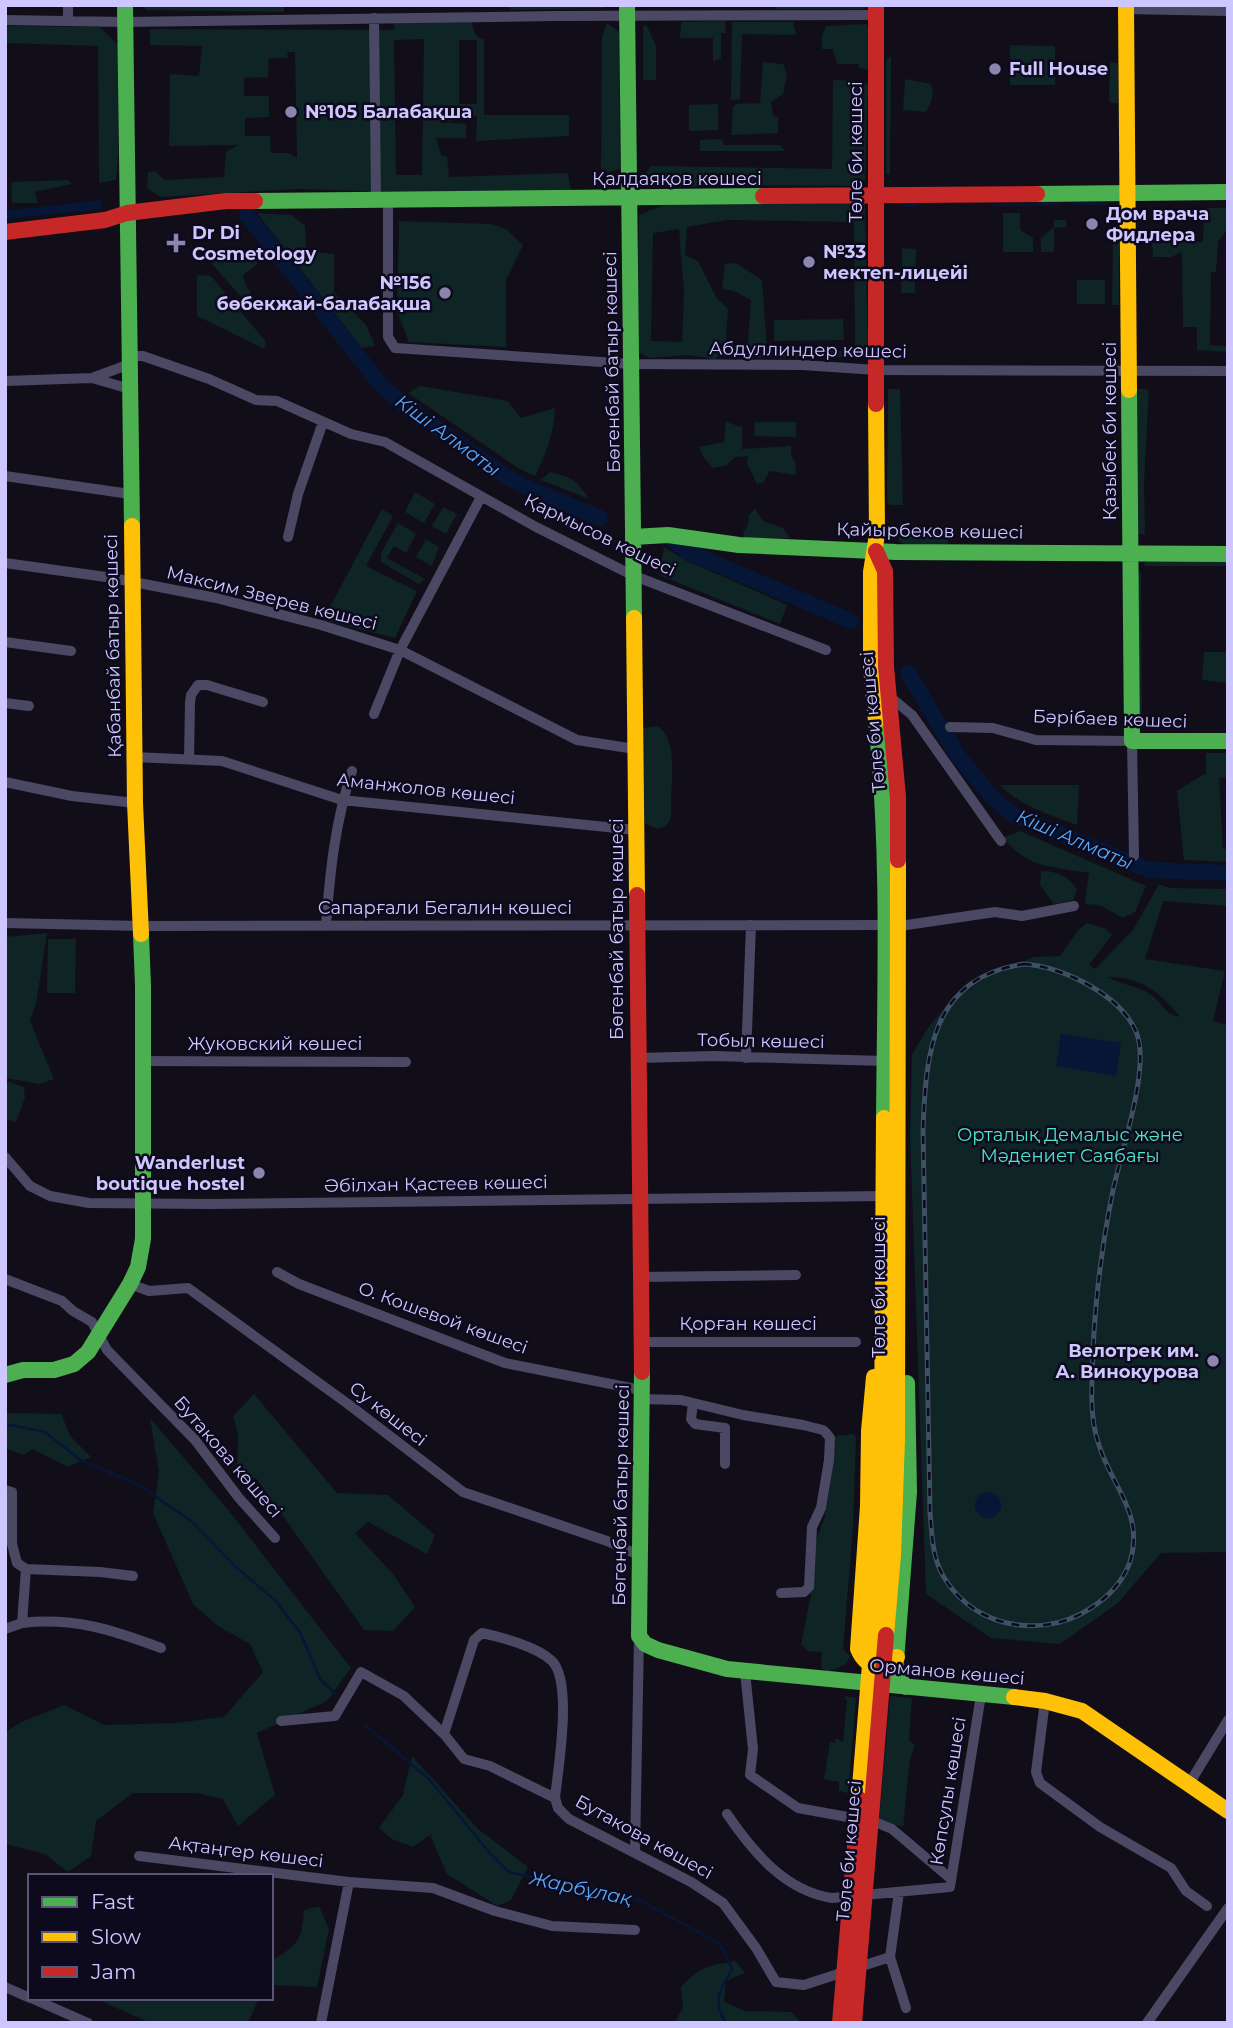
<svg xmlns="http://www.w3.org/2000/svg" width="1233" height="2028" viewBox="0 0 1233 2028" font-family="Montserrat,sans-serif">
<rect width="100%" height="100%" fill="#110e19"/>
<path fill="#0e2425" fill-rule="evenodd" d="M145,5h139v7l-139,-2z
M510,5h93v3l-93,2z
M777,5h96l-10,4h-86z
M471,21l5,15 8,4v75h85v21l-93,5 1,-25h-13l-5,-11 -5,5v11l-15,1 27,2v14h-30l5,17 6,2 2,20 119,-4 3,19 -151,1 -122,-4 -138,8 -13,-9 1,-16 7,-1 10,9 59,-3 2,-25 12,-7 -69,1 1,-72 29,2 3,-30 -52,-1v-16l244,1 1,-8zM424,39l-2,136h-26l-2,-135zM459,40h18v64h-18zM287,52h8l2,106 -9,-5h-17l-1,-17h-25v-18l24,-1v-21h-25v-18l24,-1 1,-19h19z
M725,21l1,12h-5v25l-3,2 -5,1v-23h-33l1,-16z
M732,22h61l3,13 -54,-1 -2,65 -9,1z
M607,23l12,9 1,137 -15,4 -4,-5 1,-131z
M866,24l3,4 -1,41 -9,-1 -1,-4h-21l-4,-15h-11v-13l4,-10z
M5,26l95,1 19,19 -1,111 -2,23 -17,3 -1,-137 -93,-3z
M643,26h4l9,20v34h-13z
M1010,45l45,1v39h-45z
M891,56l-1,119 -4,-2v-109l1,-5z
M763,62l20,2 4,10 -4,20 -12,8 2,14 5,1v16l-47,2 2,-27 3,-4 24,-1z
M1110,62l8,1v40h-7l-2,-3z
M905,79l26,5c4,9 0,20 -5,28l-23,-2z
M833,80l29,1 6,3 -3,96 -5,6 -118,-1 -3,-6h-24l-4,7 -64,1 -5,-8 9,-13 181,3z
M718,104v26l-29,1v-26z
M722,139l2,6h56l5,6h-85v-11z
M68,180l4,4 -37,8 3,11h-26l-1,-21z
M849,203l16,1 3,151h-10l-3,-7 -1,-126 -128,-2 -39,7 -2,28 13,6 18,36 12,12 -2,27 3,13 -14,10 -28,-4 -37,3 -14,-6 3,-137 27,-11zM679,229l5,64 -2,49 -31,-1 2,-108z
M1204,208h24v20l-10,14 -2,30h-5l-1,73 18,1v6l-31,-2v-23h-14l-1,-75 -11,5h-18l-1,-14 51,-1z
M257,213l35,2 13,11 1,25 28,3v38l32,33 9,21 -13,2z
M1003,213h17v17l13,8v14h-30z
M1054,220h12v7l-12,1v24h-13v-14l13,-11z
M399,221l92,3 15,5 17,16 -17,35v67l-97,-5 -12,-30z
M1113,242h6v63h-7z
M902,248l14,1 -1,44h-14z
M248,253l10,11 -15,11 3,11 5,7 -7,7 -32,-36 1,-6h25l1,-4z
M736,263l26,17 5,68 80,3 -2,6 -95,1 -2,-18 3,-40 -17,-9 -12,-2 3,-25z
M197,275l14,1 55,66 -2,7 -67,-33z
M1077,280h28v24h-28z
M843,319l1,21 -70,1v-21z
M420,386l88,15 13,17 34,-10c-1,26 -9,45 -20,68l-17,-8 -110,-75z
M1134,388l15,2 -5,92 1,52h-10z
M888,389h12l3,116h-13l-3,-3z
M726,422l16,5v22l49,-3v10l4,5 1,14 -26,-4 -7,12 -6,1 -10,-21 1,-7 -13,1 -8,8 -14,3 -9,-10 -5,-11 25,-5z
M755,422h41v15l-42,-1z
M550,472c22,5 27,8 39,27l-48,-19z
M415,492l20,12 -11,19 -19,-11z
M443,507l14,7 -11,20 -14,-8z
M382,509l11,7 -27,50 51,25 -22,47 -72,-18z
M755,509l8,12 20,7 7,10 -45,3 -2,-8 5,-8 1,-10z
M398,523l18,11 -10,19 -12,-7 -7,12 38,21 -6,5 -38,-22v-9z
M906,531h42v13h-44l-5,-3 -1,-5z
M426,539l13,8 -7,19 -16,-9z
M664,547l21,13 102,45 -7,19 -121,-49z
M1146,558h82v8h-84z
M1133,573h8l1,146h-8z
M1204,652h24v31l-26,-3z
M657,726c20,10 15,53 14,72 0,6 1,15 -1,22 -2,5 -7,7 -12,9l-14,-6 -6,-10 5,-26 -3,-37 2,-22z
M1206,753h22v24l-9,1 4,71h5v13l-44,-2 -7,-69 29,-18z
M1000,785h79l-2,40c-26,-10 -57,-19 -77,-40z
M1020,831l126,55 -11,26 -12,6 -24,-13 -14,-1 4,-32c-14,0 -48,-6 -60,-12 -10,-5 -19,-15 -27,-22z
M1041,871c16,0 28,5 36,19l-4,10 -19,4 -14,-19z
M1159,884l11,4 58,1v17l-65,-5 -18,58 80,12 -12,50 15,4v527l-67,1 -44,51 -57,40 -69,-6 -65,-44 -16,-459 2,-80 15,-26 23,-27 39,-26 19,-6 25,-13 27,-1 18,-26 9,-7 19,6 6,6 -23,30 6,4 38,-39zM1108,977c35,1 51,14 72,40 -16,-3 -18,-15 -30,-23 -13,-9 -29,-9 -42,-17z
M47,933l-11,71 -6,17 24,58 -14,5 -35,-6v-141z
M48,939h28l-1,54h-28z
M10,1082l14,5 1,11 -9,24 -11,-3v-36z
M254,1394l83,99 51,2 47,40 -8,19 -59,-32 -13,11 38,41 22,33 -22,24 -29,-1 -108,-152 -11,2 -8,-6 1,-40 -5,-18z
M8,1413l53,1 10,23 20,20 -23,10 -36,-18 -9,6 -18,-7v-33z
M150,1418l79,93 122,157 -24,33 -70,32 18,62 -37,31 -15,-27 -27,-6h-63l-37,28 -5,35 -23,16 -23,-18 -40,-10v-112l19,-11 40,-16 40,20 71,-2 49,-6 39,-45 -13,-28 -32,-18 -25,-22 -40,-91 6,-40z
M853,1434l3,3 -3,91 -10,121 7,7 -4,8 -18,8 -7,-4 1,-16 -14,-1 -7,-6 10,-51 4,-50 10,-28 5,-29 5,-48 1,-3z
M846,1696l10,2 -8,95 -9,-2v-9l-15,-3 6,-37 5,1 1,-5 7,4 4,-42 -3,-1z
M890,1696l22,2 -3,42 6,5 -5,14 -7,68 -24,-7z
M412,1756l66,73 50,38 -17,33 -14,6 -50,-32 -17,-39 -17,12 -21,-8 -13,-11 24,-33z
M319,1906l10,23 -12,58 -46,-2v-27l2,2c25,-15 29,-20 31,-50z
M736,1961l9,12 -19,8 -2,21 21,9 46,1 11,11h-128l9,-15 -2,-21c18,-20 29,-22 55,-26z
M104,1998h155l-11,25h-97l-48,-21z"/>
<path fill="#061637" d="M101,200l1,9 -97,10v-8z
M1061,1034l60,9 -5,33 -60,-10z
M975 1505a13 13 0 1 1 26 0a13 13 0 1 1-26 0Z"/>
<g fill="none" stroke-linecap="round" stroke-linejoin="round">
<path stroke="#061637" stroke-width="2.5" d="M1074,204h33
M993,205l66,-1
M902,206l16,-1
M5,1427l6,-2 34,7 37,29 57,24 52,36 45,46 40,34 25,33 19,45 16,15
M365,1725l64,54 60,73 20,20 36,8 46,6 48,14 78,42 9,12 6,15c-11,20 -21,32 -6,54"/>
<path stroke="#061637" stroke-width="16" d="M247,215l134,170 20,18 104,73 23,12 72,30
M673,540l13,11 165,70
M908,673l50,83 35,42 20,17 136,55 79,3"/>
<path stroke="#4a4862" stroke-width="10" d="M1126,9l102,2
M374,18l2,182
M5,20l120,2 431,-6 320,-1
M68,20v-15
M388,201v136l7,11 236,16 171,1 74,5 352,1
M130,356h13l66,23 47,21 21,1 74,33 34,8 151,85 96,48 194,75
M130,364l-38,14 38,11
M5,381l87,-3
M5,476l125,18
M288,537l10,-43 25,-72
M5,563l108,15 103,20 105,27 79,25 177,90 58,9
M5,642l66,9
M888,695l24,20 89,126
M5,703l24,3
M374,714l26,-64 81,-153
M950,727l43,1 43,12 96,1 2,115
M134,757l88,4 120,39 294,30
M189,758l1,-55 1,-8 7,-10h9l56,17
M5,782l67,14 63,7
M5,923l137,3 742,-1
M326,925c4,-53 9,-103 26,-154
M900,926l95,-14 27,4 52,-10
M637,1058l77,-2 170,5
M746,1058l5,-133
M144,1061l262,1
M5,1157l25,29 20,10 39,7 121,1 673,-8
M277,1272l22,12 206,79 131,26 6,4
M640,1277l156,-2
M5,1279l57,22 11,10 19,11 15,28 88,90 44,58 36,40
M130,1284l19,7 39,-3 160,116 115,88 144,49 34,15
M641,1342h215
M642,1399l39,1 62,15 60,10 20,5 4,4 3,4 -1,22 -8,48 -9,19 -3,60 -5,5 -23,1
M693,1403l-2,16 4,5 30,4v36
M5,1490l7,2v52l5,19 9,6 74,3 33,4
M22,1623c52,-6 91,7 139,25
M5,1629l17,-6 4,-54
M745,1672l8,77 -3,26 48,33 77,14 17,7 59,50
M1045,1701l-9,71 4,11 60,44 71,41 15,23 21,15
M281,1721l54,-5 26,-44 43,24 40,38 20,25 26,7 65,32 3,10 11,11 122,63 32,21 33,45 20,34 28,3 86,-28
M444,1734l30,-94 8,-7c19,4 56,14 70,28 21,21 6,108 3,137
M1189,1784l39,-64
M727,1814c26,38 58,77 105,84l118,-11 31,-192
M635,1852l4,-216
M139,1856l210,26 84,6 62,23 57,15 83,4
M899,1892l-9,65 16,51
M5,1987l25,11
M31,1998l57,25
M321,2023l28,-141
M1147,2023l81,-115"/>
<path stroke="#4caf50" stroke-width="16" d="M125,5l7,521
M627,5l7,613
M1037,194l191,-2
M255,201l508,-5
M1129,390l3,351h96
M633,537l35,-2 71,10 157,7 332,2
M876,721c14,132 9,264 8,397
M642,1372l-3,264 6,8 13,6 69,19 287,28
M5,1375l18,-5h31l20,-6 14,-12 42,-68 8,-17 5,-28v-253l-2,-52
M906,1687l-11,-13 14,-182 -2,-109"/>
<path stroke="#ffc107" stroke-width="16" d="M1126,5l3,385
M876,404l1,130 -6,38v95l5,54
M132,526l3,277 6,131
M634,618l3,277
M874,1377l-5,54 -1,75 -10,143c8,19 24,22 39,8
M882,1438l2,-320
M897,1439l1,-579
M1014,1697l31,4 37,10 146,100"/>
<path stroke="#c62828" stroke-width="16" d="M876,5v399
M763,196l274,-2
M5,232l100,-12 22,-7 99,-12h29
M876,551l9,20 1,96 12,130v63
M637,895l5,477"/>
<g stroke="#3d5064" stroke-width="5">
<path id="rail" d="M1024,964c39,3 98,31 113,70 13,37 -17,120 -25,161 -10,51 -17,105 -19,158 -1,29 -4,61 5,89 12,43 47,70 32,120 -6,16 -18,31 -32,41 -47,37 -120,29 -153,-24 -13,-20 -13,-44 -15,-67l-7,-382c3,-78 8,-152 101,-166z"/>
</g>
<use href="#rail" stroke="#0e0a1d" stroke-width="2.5" stroke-dasharray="8" stroke-linecap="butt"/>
<path stroke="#ffc107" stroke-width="16" d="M886,1635l7,-80 4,-116
M859,1799l20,-245 3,-116"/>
<path stroke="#c62828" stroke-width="16" d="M840,2023l19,-224
M854,2023l32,-388"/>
</g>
<g fill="#8c86ae" stroke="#0e0a1d" stroke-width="2.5">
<circle cx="995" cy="69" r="7"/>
<circle cx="291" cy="112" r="7"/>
<circle cx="1092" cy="224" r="7"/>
<path d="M172.5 232.5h7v7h7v7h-7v7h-7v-7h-7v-7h7z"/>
<circle cx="809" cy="262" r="7"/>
<circle cx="445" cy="293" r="7"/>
<circle cx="259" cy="1173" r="7"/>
<circle cx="1213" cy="1361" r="7"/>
</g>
<g text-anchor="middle" stroke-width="5" stroke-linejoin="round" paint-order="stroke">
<g font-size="18" font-weight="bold" fill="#cec6ff" stroke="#0e0a1d" text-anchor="start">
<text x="1009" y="75">Full House</text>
<text x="305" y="118">№105 Балабақша</text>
<text x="1106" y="220">Дом врача<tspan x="1106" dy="21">Фидлера</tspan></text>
<text x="192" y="239">Dr Di<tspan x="192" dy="21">Cosmetology</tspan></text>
<text x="823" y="258">№33<tspan x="823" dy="21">мектеп-лицейі</tspan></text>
<text x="431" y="289" text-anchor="end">№156<tspan x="431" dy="21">бөбекжай-балабақша</tspan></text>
<text x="245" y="1169" text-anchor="end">Wanderlust<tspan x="245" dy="21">boutique hostel</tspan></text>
<text x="1199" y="1357" text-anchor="end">Велотрек им.<tspan x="1199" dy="21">А. Винокурова</tspan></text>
</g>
<g font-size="18" fill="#cec6ff" stroke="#0e0a1d">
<text transform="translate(856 152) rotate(-90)" y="6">Төле би көшесі</text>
<text x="677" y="185">Қалдаяқов көшесі</text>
<text transform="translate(808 350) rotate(1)" y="6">Абдуллиндер көшесі</text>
<text transform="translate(612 362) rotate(-91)" y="6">Бөгенбай батыр көшесі</text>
<text transform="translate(1110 431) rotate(-90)" y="6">Қазыбек би көшесі</text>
<text transform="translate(930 531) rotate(1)" y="6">Қайырбеков көшесі</text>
<text transform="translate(600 535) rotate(26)" y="6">Қармысов көшесі</text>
<text transform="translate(272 598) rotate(14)" y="6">Максим Зверев көшесі</text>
<text transform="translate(113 646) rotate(-91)" y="6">Қабанбай батыр көшесі</text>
<text transform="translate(1110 719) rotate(2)" y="6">Бәрібаев көшесі</text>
<text transform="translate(873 722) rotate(-95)" y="6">Төле би көшесі</text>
<text transform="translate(426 789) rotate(6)" y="6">Аманжолов көшесі</text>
<text x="445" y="914">Сапарғали Бегалин көшесі</text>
<text transform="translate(617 929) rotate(-90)" y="6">Бөгенбай батыр көшесі</text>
<text transform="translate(761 1041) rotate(1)" y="6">Тобыл көшесі</text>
<text x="275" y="1050">Жуковский көшесі</text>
<text transform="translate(436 1184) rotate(-1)" y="6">Әбілхан Қастеев көшесі</text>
<text transform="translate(879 1287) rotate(-90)" y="6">Төле би көшесі</text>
<text transform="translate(443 1318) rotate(20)" y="6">О. Кошевой көшесі</text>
<text x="748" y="1330">Қорған көшесі</text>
<text transform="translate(388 1414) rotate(38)" y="6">Су көшесі</text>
<text transform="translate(228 1457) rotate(49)" y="6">Бутакова көшесі</text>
<text transform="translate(621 1495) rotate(-89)" y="6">Бөгенбай батыр көшесі</text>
<text transform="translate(947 1672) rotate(5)" y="6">Орманов көшесі</text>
<text transform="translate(948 1791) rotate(-81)" y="6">Көпсулы көшесі</text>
<text transform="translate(644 1837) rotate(29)" y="6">Бутакова көшесі</text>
<text transform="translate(849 1851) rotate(-85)" y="6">Төле би көшесі</text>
<text transform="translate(246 1852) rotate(7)" y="6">Ақтаңгер көшесі</text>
</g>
<g font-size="18" fill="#4ae6c5" stroke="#0e0a1d">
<text x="1070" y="1141">Орталық Демалыс және<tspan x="1070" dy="21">Мәдениет Саябағы</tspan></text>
</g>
<g font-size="19" font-style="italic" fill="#54a9ff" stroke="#0e0a1d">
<text transform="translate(448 435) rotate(36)" y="7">Кіші Алматы</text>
<text transform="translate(1075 839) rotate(23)" y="7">Кіші Алматы</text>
<text transform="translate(581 1888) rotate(12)" y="7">Жарбұлақ</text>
</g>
</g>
<rect width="1233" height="2028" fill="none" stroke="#cec6ff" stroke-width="14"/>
<rect x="28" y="1874" width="245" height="126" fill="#0e0a1d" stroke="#5b5577" stroke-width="2"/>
<rect x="42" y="1897" width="35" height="10" fill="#4caf50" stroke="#5b5577" stroke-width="2"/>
<text x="91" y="1909" font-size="21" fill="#cec6ff">Fast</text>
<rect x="42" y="1932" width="35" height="10" fill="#ffc107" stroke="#5b5577" stroke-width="2"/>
<text x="91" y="1944" font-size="21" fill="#cec6ff">Slow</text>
<rect x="42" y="1967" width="35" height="10" fill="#c62828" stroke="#5b5577" stroke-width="2"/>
<text x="91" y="1979" font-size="21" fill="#cec6ff">Jam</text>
</svg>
